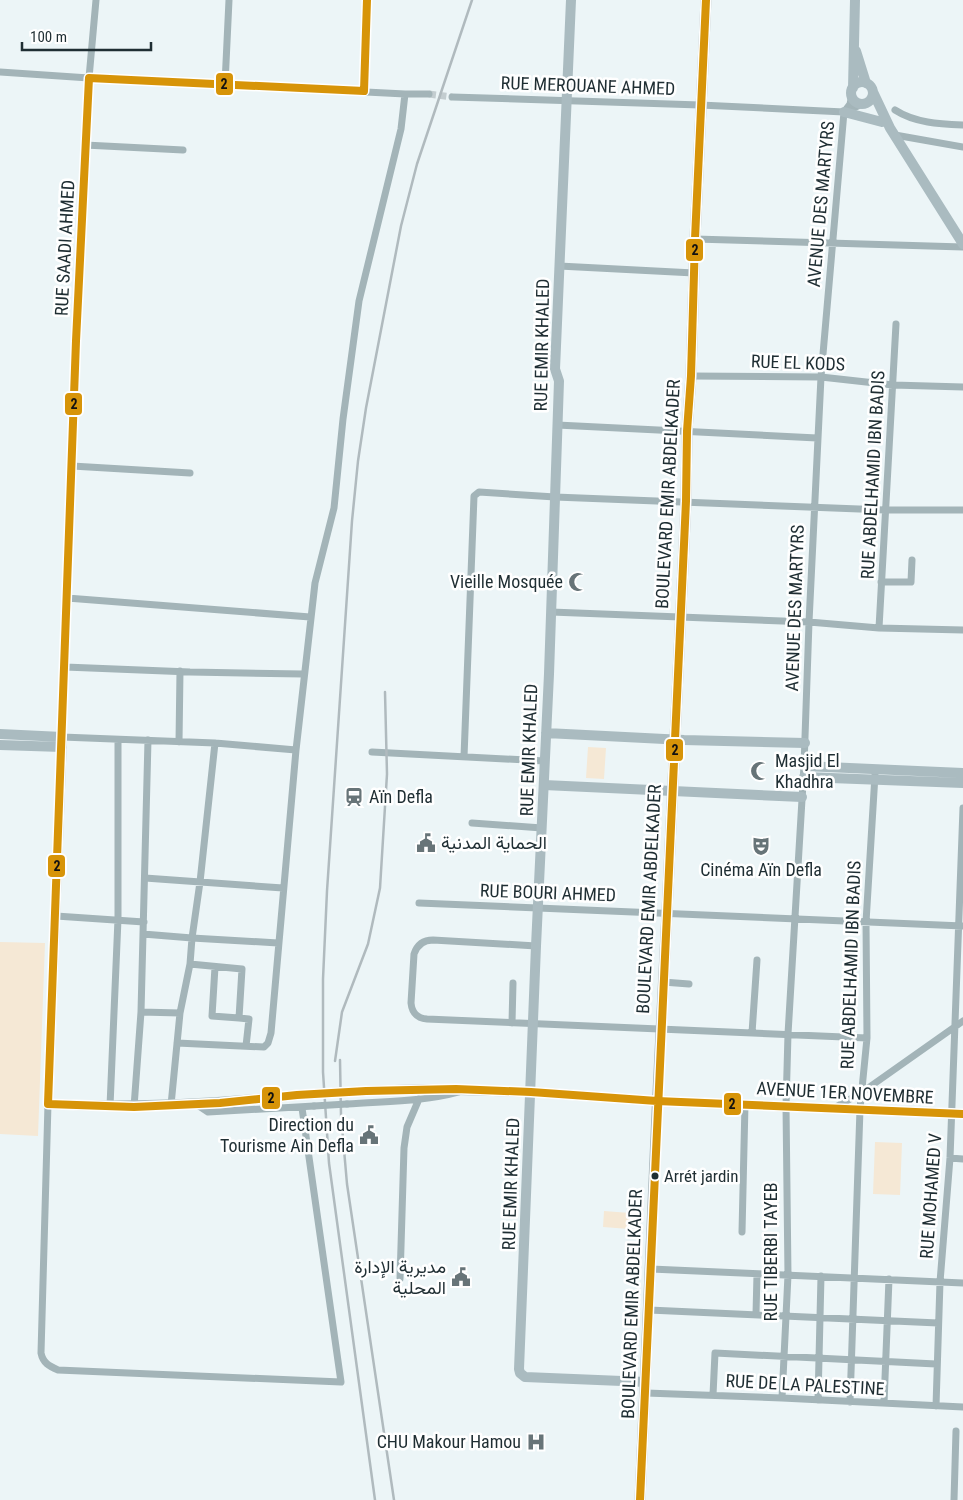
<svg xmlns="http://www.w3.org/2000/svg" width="963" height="1500" viewBox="0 0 963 1500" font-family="'Roboto Condensed',Vazirmatn,sans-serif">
<rect width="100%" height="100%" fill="#ecf5f7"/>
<path fill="#f5e8d5" d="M588,747l18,1 -2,31 -18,-1z
M0,942l45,1 -7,193 -38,-2z
M875,1142l27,1 -2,52 -27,-1z
M604,1211l26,2 -1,16 -26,-2z"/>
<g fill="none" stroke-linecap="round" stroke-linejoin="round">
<path stroke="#c3cdd0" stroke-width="7" stroke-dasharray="7 3.5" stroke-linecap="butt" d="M429,94l23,3"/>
<path stroke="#a3b4b8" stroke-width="7" d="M96,0l-7,78 -9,172 -18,487 153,6 81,7
M0,72l89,6 316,16h24
M225,84l4,-84
M364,91l3,-91
M452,97l248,8 144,7
M895,110c20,13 45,14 68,15
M845,112l19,-9
M895,135l68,12
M85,145l98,5
M695,239l268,8
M559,266l135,7
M691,376l130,1 72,8 70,2
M557,425l260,13
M72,466l118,7
M881,582h30l1,-22
M67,598l243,19
M551,612l258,10 70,6 84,2
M879,628l17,-304
M65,667l125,5 113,2
M179,742l1,-71
M372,752l173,9
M464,757l10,-261 5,-4 76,5 330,13h78
M472,823l70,5
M145,878l138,10
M419,903l544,23
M56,916l88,6
M143,934l49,4 86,5
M536,946l-103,-6c-10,0 -16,5 -19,14l-3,49c1,10 6,15 16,16l440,19
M190,964l52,5 -3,49 10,1 -3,27
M215,967l-3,49 27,2
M663,982l26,2
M141,1012l39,1
M512,1023l1,-40
M752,1033l5,-73
M177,1043l87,4 4,-4 3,-10 25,-283 19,-167 19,-75 9,-89 16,-118 42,-172 4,-35
M48,1104l-7,249c2,10 8,13 17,17l283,12 -39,-274
M196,1104l12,8 106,-6
M347,1104c37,-3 76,-2 112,-12
M171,1105l9,-92 10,-49 2,-26 8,-56 15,-139
M110,1106l8,-187v-179
M134,1107l7,-95 7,-272
M834,1108l27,-15 102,-72
M950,1158l13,1
M742,1232l3,-128
M651,1269l312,14
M400,1279l4,-131 3,-21 12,-28
M649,1310l289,13
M756,1314l1,-40
M646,1393l136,5 181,9
M713,1395l2,-42 221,11
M782,1398l6,-123 -2,-169 2,-72 16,-268 5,-144 12,-245 23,-265 6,-8 2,-9
M818,1400l3,-124
M850,1402l10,-293 7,-71 -1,-116 9,-147
M884,1403l5,-124
M936,1406l4,-124 10,-124 13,-350
M954,1500l2,-69"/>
<path stroke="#aabbc0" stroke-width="10" d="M571,0l-16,369 4,12 -10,293 -13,272 -17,423 1,4 5,4 121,5
M856,51l10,32
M851 93a11 11 0 1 1 22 0a11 11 0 1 1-22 0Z
M853,88l2,-88
M873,92l17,36 73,116
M844,112l38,10
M546,733l138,7 121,3
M0,734l62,3 -14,367c84,4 166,0 249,-9
M0,745l62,2
M804,766l159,7
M804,777l159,6
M544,785l258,12
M366,1091l57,-2 108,3 126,9 306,13"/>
<path stroke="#a7b5bb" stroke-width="11" d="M640,1500l17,-388 10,-200 19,-411 1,-70 4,-55 4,-137 11,-239"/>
<path stroke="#b0babe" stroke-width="2.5" d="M340,1060l1,55 6,69 47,316
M335,1061l7,-49 26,-68 12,-56 7,-114 -2,-82
M375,1500l-46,-337 -6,-91v-93l4,-88 25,-370 6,-60 8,-53 35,-182 16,-62 55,-164"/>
<path stroke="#a3b4b8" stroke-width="7" d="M314,1106l33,-2"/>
<path stroke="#aabbc0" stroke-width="10" d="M297,1095l69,-4"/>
<g stroke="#fff" stroke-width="11">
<path id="bus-1" d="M367,0l-3,91 -275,-13 -13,263 -28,763 86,3 86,-4 77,-8 69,-4 90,-2 75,3 126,9 306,13
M640,1500l46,-999 1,-70 4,-55 4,-137 11,-239"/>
</g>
<use href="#bus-1" stroke="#d79408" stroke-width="8"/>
</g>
<defs>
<g id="mosque-bare" transform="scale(1.5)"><path d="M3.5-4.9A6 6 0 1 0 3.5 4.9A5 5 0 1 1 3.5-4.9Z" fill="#677478" stroke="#fff" stroke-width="2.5" paint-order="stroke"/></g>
<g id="station-bare" transform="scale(1.5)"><path d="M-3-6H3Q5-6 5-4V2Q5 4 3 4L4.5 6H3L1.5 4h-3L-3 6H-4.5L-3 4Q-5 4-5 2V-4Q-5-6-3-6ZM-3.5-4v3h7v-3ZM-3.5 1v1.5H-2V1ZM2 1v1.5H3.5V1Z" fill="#677478" stroke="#fff" stroke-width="2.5" paint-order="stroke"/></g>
<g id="civic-bare" transform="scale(1.5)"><path d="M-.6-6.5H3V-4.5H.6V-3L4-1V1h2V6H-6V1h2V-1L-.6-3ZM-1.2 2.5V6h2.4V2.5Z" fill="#677478" stroke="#fff" stroke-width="2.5" paint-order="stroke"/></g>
<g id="theatre-bare" transform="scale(1.5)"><path d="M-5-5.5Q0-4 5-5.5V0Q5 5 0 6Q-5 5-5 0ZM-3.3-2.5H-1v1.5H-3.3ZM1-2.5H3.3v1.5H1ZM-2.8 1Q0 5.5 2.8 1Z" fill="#677478" stroke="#fff" stroke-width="2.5" paint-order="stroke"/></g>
<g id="hospital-bare" transform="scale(1.5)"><path d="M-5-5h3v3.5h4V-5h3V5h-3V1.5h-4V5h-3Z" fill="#677478" stroke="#fff" stroke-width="2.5" paint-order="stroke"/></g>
</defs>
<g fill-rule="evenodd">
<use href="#mosque-bare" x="578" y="582"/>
<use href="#mosque-bare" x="760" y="771"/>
<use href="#station-bare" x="354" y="797"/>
<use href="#civic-bare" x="426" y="843"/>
<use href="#theatre-bare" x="761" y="846"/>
<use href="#civic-bare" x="369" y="1135"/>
<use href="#civic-bare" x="461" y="1277"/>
<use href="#hospital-bare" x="536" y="1442"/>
</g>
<circle fill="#1f2e33" stroke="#fff" stroke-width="2" cx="655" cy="1176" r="4.5"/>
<g text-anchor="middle" stroke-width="5" stroke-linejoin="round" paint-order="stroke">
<g font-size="17" fill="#1f2e33" stroke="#fff" text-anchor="start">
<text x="664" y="1182">Arrét jardin</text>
</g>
<g font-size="18" fill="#1f2e33" stroke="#fff">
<text transform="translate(588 86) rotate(2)" y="6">RUE MEROUANE AHMED</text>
<text transform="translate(821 204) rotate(-85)" y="6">AVENUE DES MARTYRS</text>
<text transform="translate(65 248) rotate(-87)" y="6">RUE SAADI AHMED</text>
<text transform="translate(542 345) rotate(-89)" y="6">RUE EMIR KHALED</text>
<text transform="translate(798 363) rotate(2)" y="6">RUE EL KODS</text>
<text transform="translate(873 475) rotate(-87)" y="6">RUE ABDELHAMID IBN BADIS</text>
<text transform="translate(668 494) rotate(-87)" y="6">BOULEVARD EMIR ABDELKADER</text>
<text transform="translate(795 608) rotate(-88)" y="6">AVENUE DES MARTYRS</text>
<text transform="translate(529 750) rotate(-88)" y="6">RUE EMIR KHALED</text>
<text transform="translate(548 893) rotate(2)" y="6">RUE BOURI AHMED</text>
<text transform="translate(649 899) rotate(-87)" y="6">BOULEVARD EMIR ABDELKADER</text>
<text transform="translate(851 965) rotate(-88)" y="6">RUE ABDELHAMID IBN BADIS</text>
<text transform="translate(845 1093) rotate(3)" y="6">AVENUE 1ER NOVEMBRE</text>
<text transform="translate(511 1184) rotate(-88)" y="6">RUE EMIR KHALED</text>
<text transform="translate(931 1196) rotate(-86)" y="6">RUE MOHAMED V</text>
<text transform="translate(771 1252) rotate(-90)" y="6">RUE TIBERBI TAYEB</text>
<text transform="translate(632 1304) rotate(-88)" y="6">BOULEVARD EMIR ABDELKADER</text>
<text transform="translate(805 1385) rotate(3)" y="6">RUE DE LA PALESTINE</text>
</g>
<g font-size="18" fill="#1f2e33" stroke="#fff" text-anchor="end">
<text x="563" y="588">Vieille Mosquée</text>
<text x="775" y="767" text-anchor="start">Masjid El<tspan x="775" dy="21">Khadhra</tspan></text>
<text x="369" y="803" text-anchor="start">Aïn Defla</text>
<text x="441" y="849" text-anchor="start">الحماية المدنية</text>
<text x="761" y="876" text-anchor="middle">Cinéma Aïn Defla</text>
<text x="354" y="1131">Direction du<tspan x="354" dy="21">Tourisme Ain Defla</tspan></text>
<text x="446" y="1273">مديرية الإدارة<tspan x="446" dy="21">المحلية</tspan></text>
<text x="521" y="1448">CHU Makour Hamou</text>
</g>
</g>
<g stroke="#fff" stroke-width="2">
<rect x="215" y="72" width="19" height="24" rx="5" fill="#d79408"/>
<rect x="685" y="238" width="19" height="24" rx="5" fill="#d79408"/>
<rect x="64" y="392" width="19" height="24" rx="5" fill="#d79408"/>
<rect x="665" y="738" width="19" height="24" rx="5" fill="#d79408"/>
<rect x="47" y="854" width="19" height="24" rx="5" fill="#d79408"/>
<rect x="261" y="1086" width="20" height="24" rx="5" fill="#d79408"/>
<rect x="723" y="1092" width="19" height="24" rx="5" fill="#d79408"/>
</g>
<g font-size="14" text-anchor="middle" font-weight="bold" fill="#111">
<text x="224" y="89">2</text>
<text x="695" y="255">2</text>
<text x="74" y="409">2</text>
<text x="675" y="755">2</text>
<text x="57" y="871">2</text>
<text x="271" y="1103">2</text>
<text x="732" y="1109">2</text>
</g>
<path d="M22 42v8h129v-8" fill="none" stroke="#1f2e33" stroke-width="2.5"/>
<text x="30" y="42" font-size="15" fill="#1f2e33" stroke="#ffffff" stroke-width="4" paint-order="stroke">100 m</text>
</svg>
